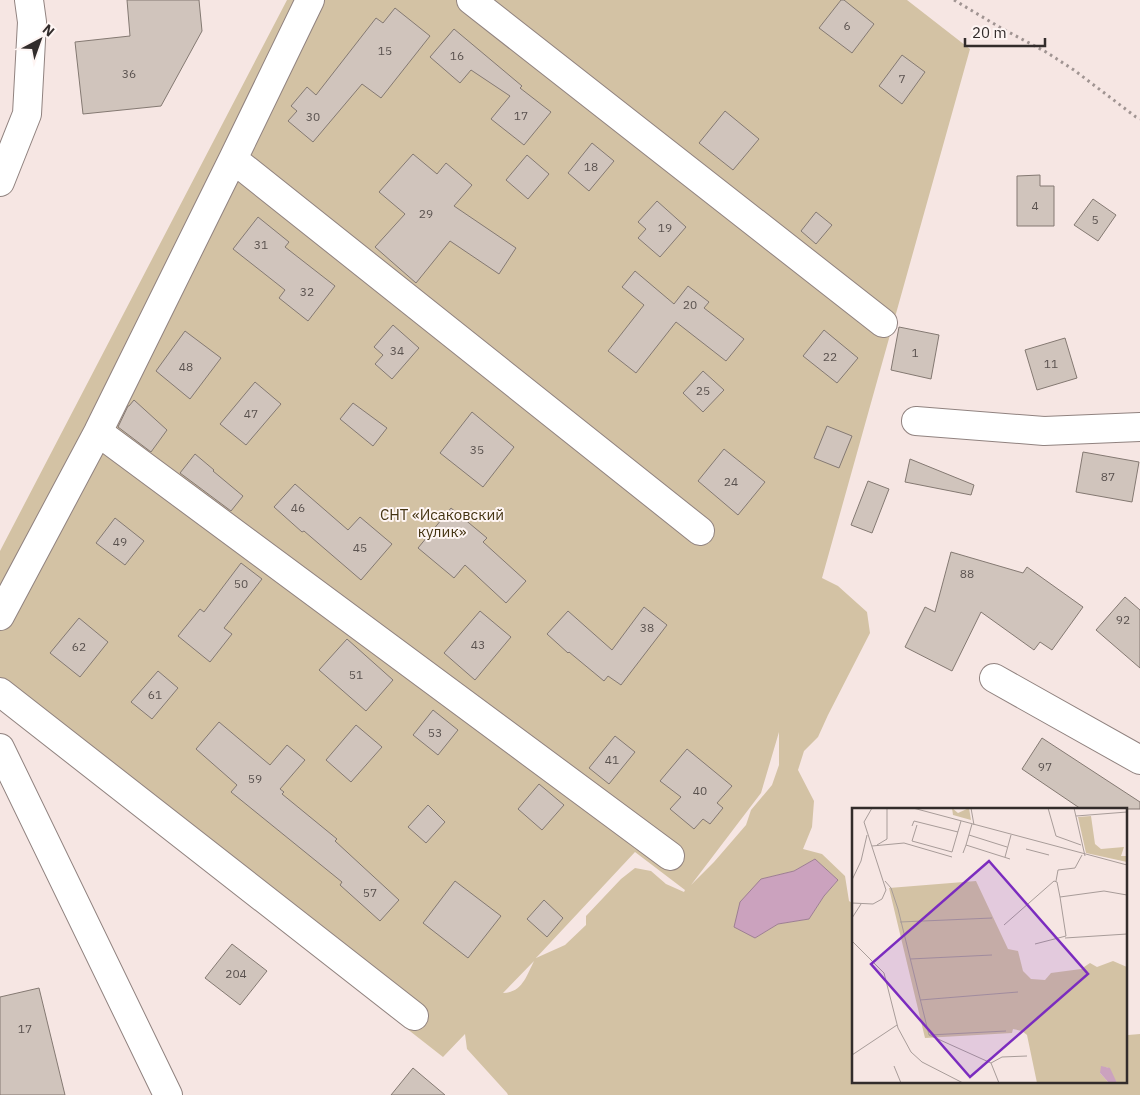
<svg xmlns="http://www.w3.org/2000/svg" width="1140" height="1095" viewBox="0 0 1140 1095" font-family="'IBM Plex Sans',sans-serif">
<rect width="100%" height="100%" fill="#f6e6e3"/>
<path fill="#d3c2a4" fill-rule="evenodd" d="M287,0h620l63,49 -148,529 16,8 29,26 3,21 -42,82 -10,22 -14,14 -6,19 16,31 -2,26 -9,22 19,5 23,22 4,25 5,3v177h272v-47l2,1 12,-1v61h-632l-1,-2 -40,-44 -2,-15 -22,23 -443,-347v-159zM779,732v33l-7,20 -21,25 -5,15 -32,37 -23,23 70,-92zM635,852l50,38 -1,2 -18,-8 -15,-13 -16,-3 -14,11 -35,37v9l-21,20 -29,13zM815,859l23,21 -14,16 -15,23 -31,5 -23,14 6,-59 33,-8zM534,961c-7,14 -12,32 -31,32z"/>
<path fill="#cba2be" stroke="#9d7f92" d="M815,859l23,21 -14,16 -15,23 -31,5 -23,14 -21,-11 6,-25 21,-23 33,-8z"/>
<path fill="#d0c4bc" stroke="#847972" d="M127,0h72l3,31 -41,75 -78,8 -8,-72 55,-6z
M841,0h3l30,24 -22,29 -33,-25z
M395,8l35,28 -49,62 -19,-14 -49,58 -25,-21 9,-10 -6,-5 16,-19 9,8 60,-77 7,5z
M454,29l68,57 -2,2 31,24 -27,33 -33,-26 19,-23 -39,-26 -11,13 -30,-26z
M902,55l23,17 -23,32 -23,-18z
M725,111l34,28 -26,31 -34,-27z
M592,143l22,18 -25,30 -21,-18z
M413,154l24,20 9,-11 26,22 -18,21 62,42 -17,26 -49,-33 -34,42 -41,-36 30,-33 -26,-22z
M527,155l22,19 -21,25 -22,-19z
M1040,175v11h14v40h-37v-50z
M1093,199l23,16 -18,26 -24,-16z
M657,201l29,26 -26,30 -22,-19 8,-9 -8,-7z
M816,212l16,13 -16,19 -15,-13z
M258,217l31,25 -4,5 50,39 -27,35 -29,-23 6,-8 -52,-41z
M635,271l39,33 14,-18 21,16 -5,6 40,31 -18,22 -50,-39 -40,51 -28,-22 36,-46 -22,-18z
M393,325l26,23 -27,31 -17,-15 8,-9 -9,-8z
M899,327l40,8 -8,44 -40,-9z
M824,330l34,28 -21,25 -34,-27z
M185,331l36,27 -31,41 -34,-28z
M1065,338l12,40 -40,12 -12,-40z
M703,371l21,19 -21,22 -20,-19z
M255,382l26,22 -35,41 -26,-21z
M134,400l33,30 -16,22 -33,-25 10,-21h1z
M353,403l34,25 -14,18 -33,-27z
M472,412l42,35 -31,40 -43,-34z
M827,426l25,10 -13,32 -25,-10z
M724,449l41,33 -27,33 -40,-34z
M1083,452l56,10 -7,40 -56,-10z
M195,454l19,16 -1,1 30,25 -12,15 -51,-38z
M910,459l64,26 -3,10 -66,-13z
M868,481l21,8 -17,44 -21,-8z
M295,484l53,46 12,-13 32,27 -31,36 -57,-49 -2,1 -28,-25z
M451,508l36,30 -4,4 43,39 -20,22 -41,-38 -11,13 -36,-30z
M115,518l29,23 -19,24 -29,-22z
M951,552l72,21 4,-6 56,40 -31,43 -12,-8 -6,8 -53,-38 -29,59 -47,-24 20,-40 10,5z
M241,563l21,16 -38,49 8,6 -22,28 -32,-26 22,-27 4,3z
M1125,597l15,13v58l-44,-38z
M644,607l23,18 -46,60 -13,-9 -4,5 -35,-29 -1,1 -21,-19 21,-23 44,39z
M480,611l31,26 -36,43 -31,-27z
M79,618l29,24 -28,35 -30,-24z
M347,639l46,41 -27,31 -47,-41z
M158,671l20,17 -26,31 -21,-17z
M433,710l25,20 -20,25 -25,-20z
M219,722l51,43 17,-20 18,15 -25,29 4,3 -2,2 55,45 -2,2 64,59 -19,21 -40,-36 2,-3 -111,-90 6,-7 -41,-36z
M356,725l26,22 -31,35 -25,-22z
M615,736l20,16 -26,32 -20,-16z
M1042,738l98,64v7h-59l-59,-40z
M687,749l45,37 -15,17 6,5 -13,16 -7,-5 -9,10 -24,-20 11,-12 -21,-16z
M539,784l25,21 -22,25 -24,-21z
M428,805l17,17 -19,21 -18,-16z
M455,881l46,35 -33,42 -45,-35z
M544,900l19,18 -16,19 -20,-18z
M232,944l35,27 -27,34 -35,-27z
M39,988l26,107h-65v-98z
M413,1068l32,27h-54z"/>
<g fill="none" stroke-linecap="round" stroke-linejoin="round">
<g stroke="#90827f" stroke-width="30">
<path id="minor" d="M471,0l412,323
M233,159l467,372
M0,182l27,-68 5,-92 -3,-22
M916,421l128,10 96,-4
M98,432l572,424
M0,616l98,-184 135,-273 77,-159
M994,678l146,82
M0,692l414,324
M0,748l168,347"/>
</g>
<path stroke="#a09492" stroke-width="3" stroke-dasharray="2.5 4" stroke-linecap="butt" d="M954,0l47,28 45,24 28,18 62,47 4,2"/>
<use href="#minor" stroke="#fff" stroke-width="28"/>
</g>
<g text-anchor="middle" stroke-width="4" stroke-linejoin="round" paint-order="stroke">
<g font-size="12" fill="#5a524f">
<text x="847" y="30">6</text>
<text x="385" y="55">15</text>
<text x="457" y="60">16</text>
<text x="129" y="78">36</text>
<text x="902" y="83">7</text>
<text x="521" y="120">17</text>
<text x="313" y="121">30</text>
<text x="591" y="171">18</text>
<text x="1035" y="210">4</text>
<text x="426" y="218">29</text>
<text x="1095" y="224">5</text>
<text x="665" y="232">19</text>
<text x="261" y="249">31</text>
<text x="307" y="296">32</text>
<text x="690" y="309">20</text>
<text x="397" y="355">34</text>
<text x="915" y="357">1</text>
<text x="830" y="361">22</text>
<text x="1051" y="368">11</text>
<text x="186" y="371">48</text>
<text x="703" y="395">25</text>
<text x="251" y="418">47</text>
<text x="477" y="454">35</text>
<text x="1108" y="481">87</text>
<text x="731" y="486">24</text>
<text x="298" y="512">46</text>
<text x="120" y="546">49</text>
<text x="360" y="552">45</text>
<text x="967" y="578">88</text>
<text x="241" y="588">50</text>
<text x="1123" y="624">92</text>
<text x="647" y="632">38</text>
<text x="478" y="649">43</text>
<text x="79" y="651">62</text>
<text x="356" y="679">51</text>
<text x="155" y="699">61</text>
<text x="435" y="737">53</text>
<text x="612" y="764">41</text>
<text x="1045" y="771">97</text>
<text x="255" y="783">59</text>
<text x="700" y="795">40</text>
<text x="370" y="897">57</text>
<text x="236" y="978">204</text>
<text x="25" y="1033">17</text>
</g>
<g font-size="15" fill="#431" stroke="#fef5f3">
<text x="442" y="520">СНТ «Исаковский<tspan x="442" dy="17">кулик»</tspan></text>
</g>
</g>
<g transform="translate(852 808)">
<rect width="275" height="275" fill="#f6e6e3"/>
<path d="M100,0l6,5 11,-5 2,12 -18,-5zM239,8l4,28 6,5 23,-2 -3,9h6v6l-41,-9 -8,-36zM124,73l32,68 10,2 5,20 8,8 14,1 6,-7 30,-4 9,-6 7,4 16,-6 14,6v116h-10l-10,-16 -7,6 9,10h-72l-10,-48 -5,-4 -9,-2 -1,4 -87,5 -36,-150z" fill="#d3c2a4"/>
<path d="M249,258l9,2 7,15h-8l-9,-10z" fill="#cba2be"/>
<path fill="none" stroke="#a89c99" stroke-width="1" d="M61,0l214,57M119,0l3,17M196,0l8,28 25,9M222,0l11,48M224,8l51,-4M65,17l-5,16 40,11 9,-31M60,18l2,-5 44,11M117,27l38,12M25,37l10,-6v-31M114,37l6,-21M20,38l32,-3 48,14M174,41l23,6M111,45l3,-8 44,14M153,49l6,-22M0,72l9,-19 6,-26M33,73l6,7 7,21 31,126 77,-4M204,73l2,-11 17,-2 7,-13M0,95l21,1 9,-5 4,-9 -22,-68 8,-14M0,110l9,-14M48,114l92,-4M152,117l50,-44 3,1 3,15 44,-6 23,4M213,130l62,-4M0,133l32,32 14,55 13,24 11,10 41,21M183,136l31,-8 -6,-39M58,151l82,-4M68,192l98,-8M77,227l62,28 8,20M0,247l45,-30M139,255l11,-6 25,-1M42,258l7,17"/>
<path fill="#7b2cbf" fill-opacity="0.15" stroke="#7b2cbf" stroke-width="2.5" d="M137,53l99,113 -118,103 -99,-113z"/>
<rect width="275" height="275" fill="none" stroke="#322c2b" stroke-width="2.5"/>
</g>
<g transform="translate(40 40) rotate(41)" stroke="#fef5f3" stroke-width="4" paint-order="stroke">
<path d="M0-4L9 19L0 12L-9 19Z" fill="#322c2b"/>
<text y="-8" font-size="14" font-weight="bold" text-anchor="middle" fill="#322c2b">N</text>
</g>
<path d="M965 38v8h80v-8" fill="none" stroke="#322c2b" stroke-width="2.5"/>
<text x="972" y="38" font-size="15" fill="#322c2b" stroke="#fef5f3" stroke-width="4" paint-order="stroke">20 m</text>
</svg>
